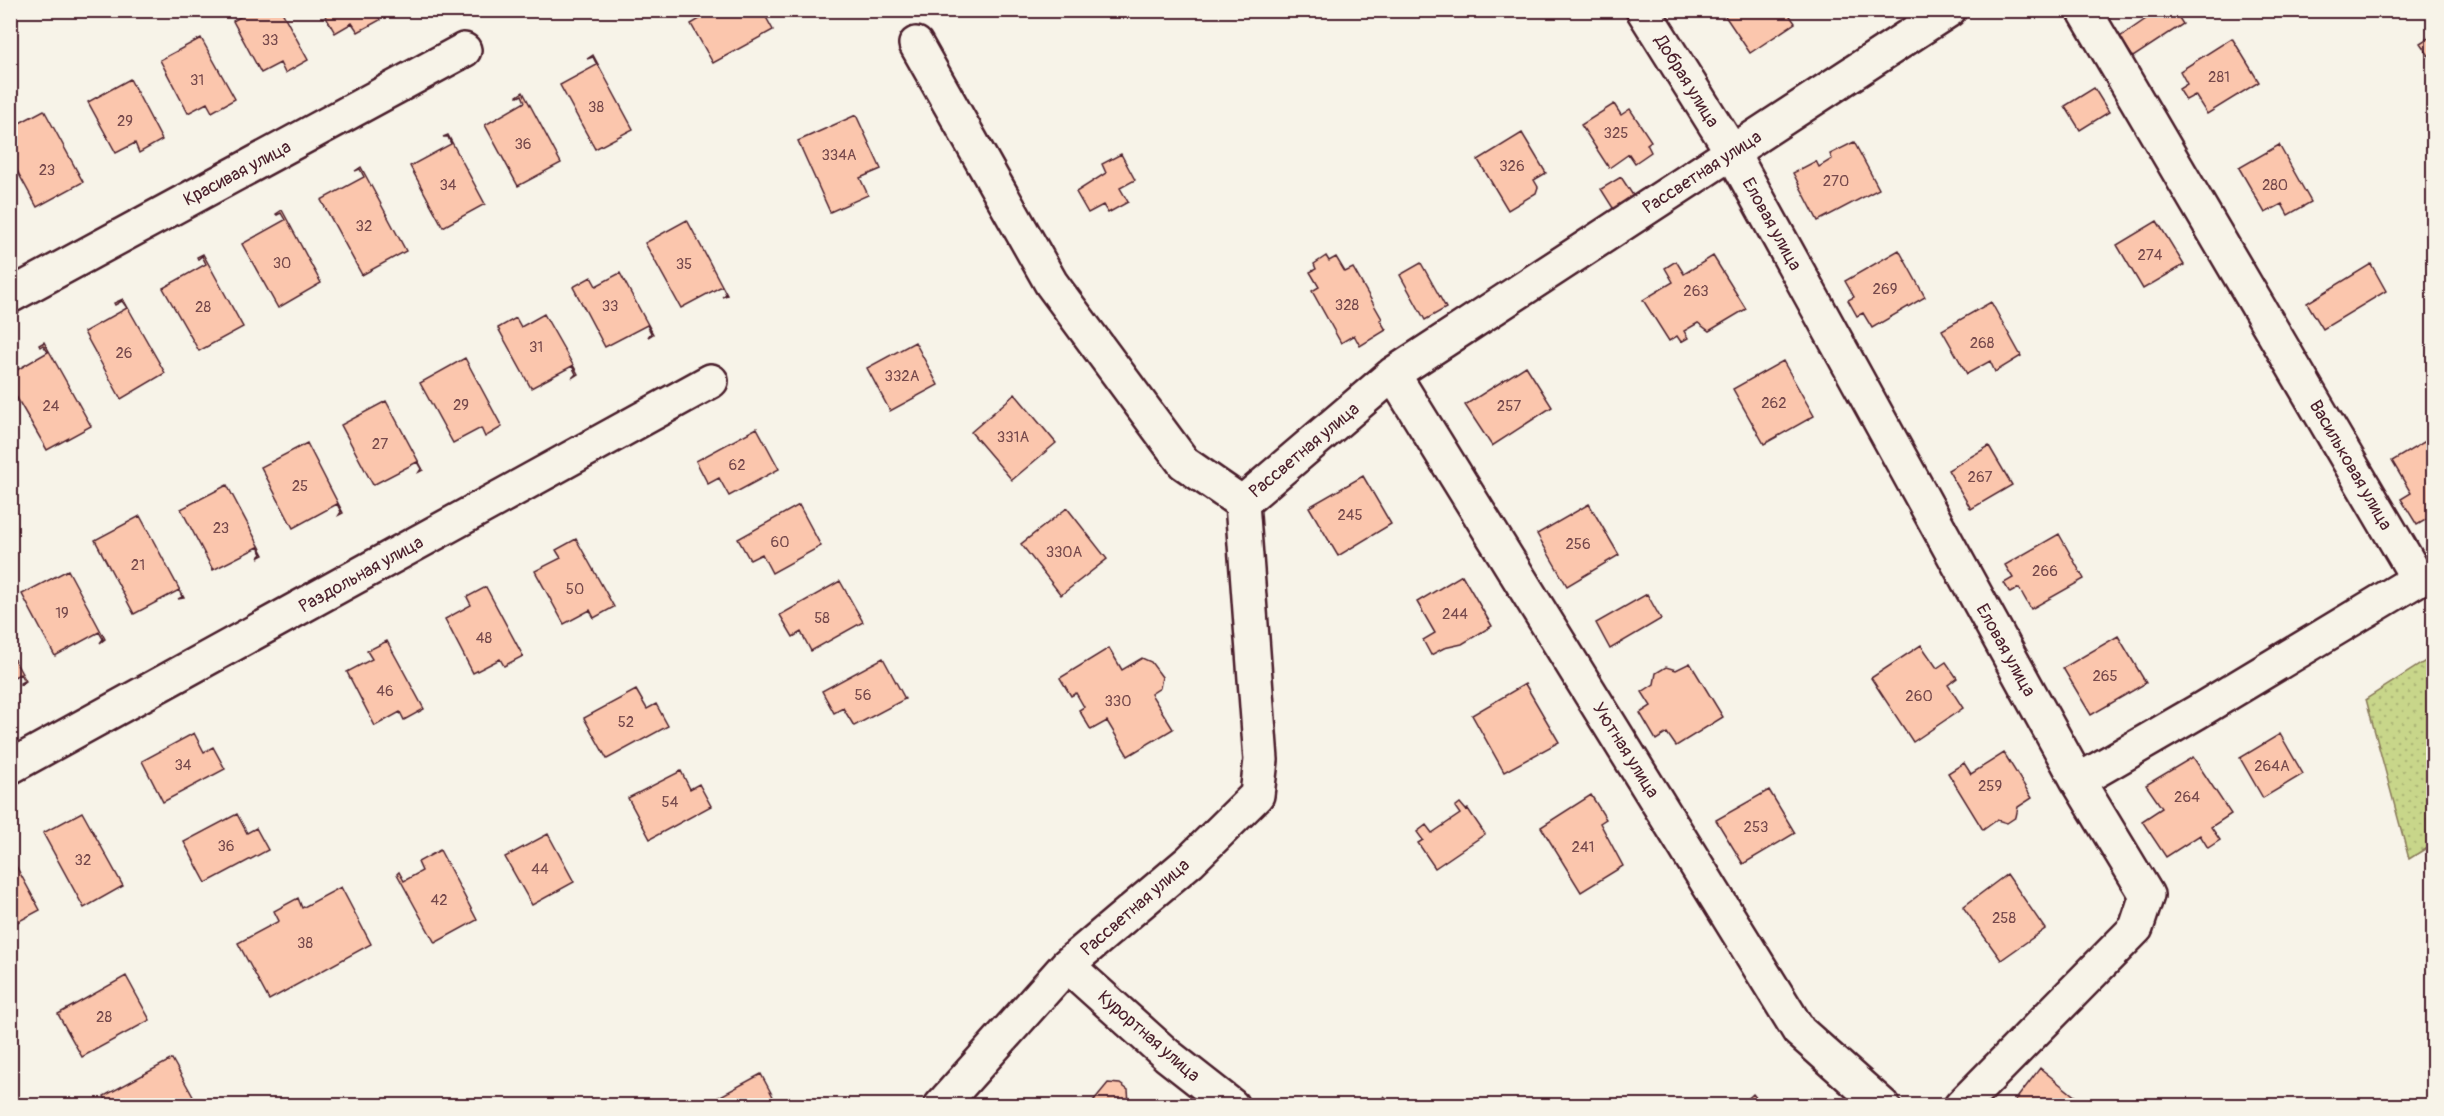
<svg xmlns="http://www.w3.org/2000/svg" width="2444" height="1116" viewBox="0 0 2444 1116" font-family="Pangolin,sans-serif">
<defs>
<pattern id="grass-dots" width="8" height="8" patternUnits="userSpaceOnUse" patternTransform="scale(1.5)"><rect width="8" height="8" fill="#c8d68a"/><path d="M2 2h.1M6 6h.1" fill="none" stroke="#adb777" stroke-width="1.8" stroke-linecap="round"/></pattern>
</defs>
<rect width="100%" height="100%" fill="#f7f3e8"/>
<filter id="ink" filterUnits="userSpaceOnUse"><feTurbulence type="fractalNoise" baseFrequency=".0167" numOctaves="2"/><feDisplacementMap in="SourceGraphic" scale="12" xChannelSelector="R" yChannelSelector="G"/><feConvolveMatrix kernelMatrix="1 2 1 2 8 2 1 2 1" color-interpolation-filters="sRGB"/></filter>
<g filter="url(#ink)">
<path fill="url(#grass-dots)" stroke="#897a5a" stroke-width="1.5" d="M2433,656v188l-24,15 -43,-160z"/>
<path fill="#fbc6ad" stroke="#4a1f2b" stroke-width="1.5" d="M252,10h29l27,50 -23,13 -5,-10 -19,10 -28,-52z
M322,10h53l5,10 -22,12 -6,-9 -17,10z
M715,10h34l2,5 11,-5 11,20 -60,33 -22,-39z
M1721,10h65l9,13 -45,30z
M2159,10h15l9,14 -50,33 -13,-20z
M2434,34v29l-14,-20z
M201,38l34,61 -23,13 -5,-9 -19,10 -28,-53z
M2232,38l27,44 -52,32 -12,-19 -9,5 -7,-11 8,-5 -7,-13z
M593,55l40,74 -38,20 -35,-64 37,-20 -4,-8 -6,2z
M130,79l32,61 -23,13 -4,-10 -19,10 -28,-51z
M2094,88l15,24 -29,18 -15,-24z
M523,92l38,71 -43,23 -33,-61 40,-23 -3,-7 -4,2 -1,-1z
M1614,104l7,11 9,-6 21,32 -4,3 4,8 -16,11 -6,-9 -20,14 -28,-43z
M44,110l39,72 -46,25 -27,-49v-30z
M856,115l25,54 -21,9 8,17 -38,17 -32,-71z
M1522,133l24,40 -12,7 4,7 -2,6 -28,17 -30,-50z
M448,135l37,69 -42,23 -33,-61 41,-22 -3,-7h-5z
M1854,142l25,47 -61,32 -25,-48 23,-12 3,6 13,-8 -2,-5z
M2279,145l32,57 -23,13 -6,-11 -17,9 -26,-45z
M1121,154l14,26 -15,8 8,14 -20,11 -5,-8 -15,8 -12,-21 30,-19 -4,-9z
M361,167l45,84 -44,24 -41,-75 43,-23 -4,-8 -5,2z
M1621,177l17,26 -20,13 -17,-27z
M282,210l39,73 -43,25 -36,-64 43,-24 -4,-7 -4,2 -1,-1z
M687,220l40,75 -5,2 4,-3 -4,-8 -41,22 -36,-65z
M2157,221l27,44 -41,24 -26,-44z
M1899,250l26,47 -53,31 -9,-15 -6,3 -9,-16 6,-3 -9,-16z
M203,254l40,73 -44,24 -36,-63 43,-24 -4,-8 -4,3 -1,-2z
M1326,256l3,5 7,-4 9,15 8,-4 29,51 -2,1 6,10 -26,16 -6,-11 -13,8 -29,-52 7,-4 -9,-15 6,-3 -2,-5z
M1713,256l33,53 -37,22 -11,-8 -14,8 4,7 -7,4 -4,-6 -8,5 -26,-41 30,-18 -8,-14 11,-7 8,13z
M1421,263l25,45 -21,12 -25,-45z
M2371,264l15,27 -63,38 -16,-26z
M620,273l33,61 -5,3 3,-4 -4,-8 -42,22 -32,-60 18,-10 5,9z
M123,299l42,74 -44,26 -37,-67 43,-24 -5,-7 -7,4 -1,-2z
M1991,302l30,54 -26,16 -5,-11 -23,13 -25,-44z
M544,314l34,60 -6,4 4,-4 -4,-8 -41,22 -33,-60 18,-10 5,9z
M44,342l47,84 -44,24 -37,-64v-12l38,-22 -5,-7 -3,2 -1,-2z
M915,342l23,43 -48,26 -23,-43z
M465,358l37,69 -17,10 -4,-9 -28,15 -33,-60z
M1783,361l31,55 -50,28 -31,-55z
M1526,366l26,41 -60,39 -27,-41z
M1015,394l41,49 -44,37 -41,-48z
M386,401l37,69 -4,2 2,-3 -4,-7 -44,23 -32,-60z
M757,428l22,41 -50,27 -10,-18 -11,6 -12,-23z
M2434,436v79l-17,10 -16,-26 10,-6 -19,-32z
M307,443l36,70 -4,2 2,-3 -4,-8 -44,24 -32,-61z
M1989,446l23,39 -41,24 -23,-39z
M1363,476l28,48 -53,32 -29,-49z
M227,485l37,70 -6,3 4,-4 -4,-7 -45,23 -32,-61z
M1589,504l30,51 -52,31 -30,-52z
M799,505l22,41 -49,27 -10,-19 -12,6 -12,-21z
M1067,508l40,51 -46,36 -40,-51z
M140,516l44,82 -6,1 4,-2 -3,-7 -45,24 -39,-74z
M2059,534l25,45 -53,30 -12,-21 -9,5 -6,-10 9,-5 -8,-13z
M576,539l38,68 -20,11 -4,-8 -26,14 -29,-53 26,-13 -5,-8z
M68,570l37,69 -5,4 3,-4 -4,-7 -44,24 -33,-62z
M1462,575l30,51 -30,18 -18,4 -13,7 -8,-15 12,-7 -18,-31z
M840,581l23,41 -52,29 -10,-19 -8,5 -13,-22z
M486,587l37,69 -19,10 -4,-7 -27,14 -28,-54 26,-14 -4,-8z
M1647,594l14,25 -51,30 -14,-26z
M2118,636l28,47 -55,32 -28,-47z
M387,641l37,68 -20,11 -4,-8 -25,14 -28,-54 25,-13 -5,-8z
M1921,645l16,23 9,-6 11,16 -9,7 15,23 -50,34 -42,-64z
M1109,648l13,22 20,-12 9,4 11,15 -2,11 -9,6 22,35 -45,27 -21,-35 -16,9 -12,-20 5,-3 -8,-14 -5,3 -11,-18z
M10,652l16,29 -6,4v-2l4,-2 -4,-7 -10,5z
M883,658l22,41 -51,27 -11,-18 -9,5 -12,-22z
M1690,663l33,54 -47,29 -9,-13 -11,7 -16,-27 11,-7 -9,-14 12,-8 2,-11 10,-6 10,3z
M1525,684l34,58 -55,30 -32,-57z
M636,690l11,19 9,-5 12,22 -61,33 -23,-41z
M194,733l10,19 9,-5 12,22 -62,33 -21,-41z
M2280,734l23,40 -40,24 -23,-40z
M2004,753l28,45 -14,9 -2,10 -9,6 -10,-3 -14,10 -35,-57 16,-10 7,11z
M2193,757l38,57 -20,13 9,13 -12,8 -8,-13 -34,22 -24,-36 20,-13 -16,-23z
M681,771l9,18 9,-5 12,22 -61,33 -22,-41z
M1769,790l26,43 -52,31 -27,-44z
M1591,795l15,24 -6,4 23,43 -42,26 -40,-65z
M1460,803l6,7 2,-1 17,25 -50,34 -17,-25 5,-3 -6,-8 9,-7 6,8 28,-19 -5,-7z
M82,812l41,74 -39,22 -41,-75z
M237,814l10,19 9,-5 12,22 -62,33 -22,-41z
M548,834l26,48 -42,23 -27,-48z
M440,850l37,70 -42,23 -38,-69 2,-2 5,9 18,-10 -4,-9z
M10,855l30,55 -30,16z
M2007,874l38,55 -44,31 -38,-53z
M341,887l30,57 -102,56 -31,-57 41,-22 -5,-10 24,-13 4,10z
M126,976l24,44 -68,37 -24,-43z
M172,1059l24,43 -6,4h-81l-5,-10z
M2040,1068l38,31 -5,7h-62z
M761,1074l17,32h-59l-4,-7z
M1108,1083l12,1 8,6 1,12 4,4h-44z
M1753,1094l10,12h-23z
M1384,1096l11,10h-19z"/>
<g fill="none" stroke-linecap="round" stroke-linejoin="round">
<g stroke="#4a1f2b" stroke-width="38">
<path id="street" d="M1643,10l89,142 346,629 69,114 -11,33 -175,178
M916,44l135,239 133,180 58,40
M10,296l454,-246
M1393,374l406,657 84,75
M10,767l701,-386
M2078,781l119,-69 221,-133 -334,-569
M1067,965l100,90 65,51
M941,1106l126,-141 123,-104 67,-66 4,-35 -19,-257 151,-129 556,-364"/>
</g>
<use href="#street" stroke="#f7f3e8" stroke-width="33"/>
</g>
</g>
<g text-anchor="middle" stroke-width="5" stroke-linejoin="round" paint-order="stroke">
<g font-size="15" fill="#76494c">
<text x="270" y="45">33</text>
<text x="2219" y="82">281</text>
<text x="197" y="85">31</text>
<text x="596" y="112">38</text>
<text x="125" y="126">29</text>
<text x="1616" y="138">325</text>
<text x="523" y="149">36</text>
<text x="839" y="160">334А</text>
<text x="1512" y="171">326</text>
<text x="47" y="175">23</text>
<text x="1836" y="186">270</text>
<text x="448" y="190">34</text>
<text x="2275" y="190">280</text>
<text x="364" y="231">32</text>
<text x="2150" y="260">274</text>
<text x="282" y="268">30</text>
<text x="684" y="269">35</text>
<text x="1885" y="294">269</text>
<text x="1696" y="296">263</text>
<text x="1347" y="310">328</text>
<text x="610" y="311">33</text>
<text x="203" y="312">28</text>
<text x="1982" y="348">268</text>
<text x="536" y="352">31</text>
<text x="124" y="358">26</text>
<text x="902" y="381">332А</text>
<text x="1774" y="408">262</text>
<text x="461" y="410">29</text>
<text x="51" y="411">24</text>
<text x="1509" y="411">257</text>
<text x="1013" y="442">331А</text>
<text x="380" y="449">27</text>
<text x="737" y="470">62</text>
<text x="1980" y="482">267</text>
<text x="300" y="491">25</text>
<text x="1350" y="520">245</text>
<text x="221" y="533">23</text>
<text x="780" y="547">60</text>
<text x="1578" y="549">256</text>
<text x="1064" y="557">330А</text>
<text x="138" y="570">21</text>
<text x="2045" y="576">266</text>
<text x="575" y="594">50</text>
<text x="62" y="618">19</text>
<text x="1455" y="619">244</text>
<text x="822" y="623">58</text>
<text x="484" y="643">48</text>
<text x="2105" y="681">265</text>
<text x="385" y="696">46</text>
<text x="863" y="700">56</text>
<text x="1919" y="701">260</text>
<text x="1118" y="706">330</text>
<text x="626" y="727">52</text>
<text x="183" y="770">34</text>
<text x="2272" y="771">264А</text>
<text x="1990" y="791">259</text>
<text x="2187" y="802">264</text>
<text x="670" y="807">54</text>
<text x="1756" y="832">253</text>
<text x="226" y="851">36</text>
<text x="1583" y="852">241</text>
<text x="83" y="865">32</text>
<text x="540" y="874">44</text>
<text x="439" y="905">42</text>
<text x="2004" y="923">258</text>
<text x="305" y="948">38</text>
<text x="104" y="1022">28</text>
</g>
<g font-size="18" fill="#4a1f2b" stroke="#f7f3e8">
<text transform="translate(1687 81) rotate(58)" y="6">Добрая улица</text>
<text transform="translate(1702 172) rotate(-33)" y="6">Рассветная улица</text>
<text transform="translate(237 173) rotate(-28)" y="6">Красивая улица</text>
<text transform="translate(1772 224) rotate(61)" y="6">Еловая улица</text>
<text transform="translate(1304 450) rotate(-40)" y="6">Рассветная улица</text>
<text transform="translate(2351 465) rotate(60)" y="6">Васильковая улица</text>
<text transform="translate(361 574) rotate(-29)" y="6">Раздольная улица</text>
<text transform="translate(2006 650) rotate(61)" y="6">Еловая улица</text>
<text transform="translate(1626 750) rotate(58)" y="6">Уютная улица</text>
<text transform="translate(1135 907) rotate(-41)" y="6">Рассветная улица</text>
<text transform="translate(1149 1036) rotate(41)" y="6">Курортная улица</text>
</g>
</g>
<rect width="2444" height="1116" fill="none" stroke="#f7f3e8" stroke-width="36"/>
<rect x="18" y="18" width="2408" height="1080" fill="none" stroke="#4a1f2b" stroke-width="2" filter="url(#ink)"/>
</svg>
